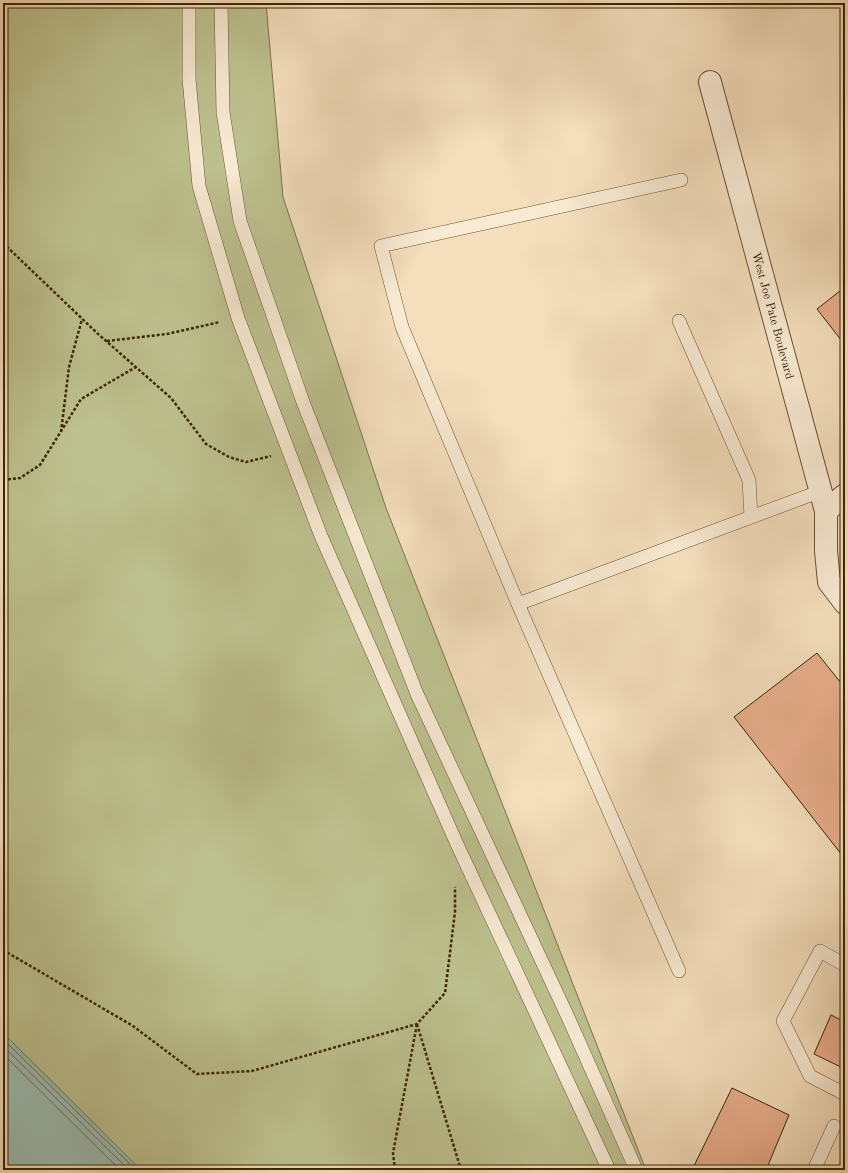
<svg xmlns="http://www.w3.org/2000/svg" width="848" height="1173" viewBox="0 0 848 1173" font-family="'Old Standard TT',serif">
<rect width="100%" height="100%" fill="#f4debc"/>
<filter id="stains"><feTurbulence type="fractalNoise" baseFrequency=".005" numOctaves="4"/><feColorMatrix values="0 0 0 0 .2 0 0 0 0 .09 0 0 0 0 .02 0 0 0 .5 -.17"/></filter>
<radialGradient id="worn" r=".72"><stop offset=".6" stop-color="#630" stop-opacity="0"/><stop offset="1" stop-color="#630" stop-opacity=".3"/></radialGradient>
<path fill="#bdc18f" stroke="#7d744a" d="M3,3h263l17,194 103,311 260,662h-505l-138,-137z"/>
<path fill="#9cbcb2" stroke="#76806c" d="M3,1033l138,137h-138z"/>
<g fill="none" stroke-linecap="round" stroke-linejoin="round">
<path stroke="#6c715b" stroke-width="1" d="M3,1039l133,131
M3,1046l126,124
M3,1054l117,116"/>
</g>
<path fill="#e8ae8d" stroke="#3d2604" d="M845,287v58l-28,-36z
M817,653l28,35v171l-111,-142z
M831,1015l14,7v47l-31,-15z
M732,1088l57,27 -23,55h-74z"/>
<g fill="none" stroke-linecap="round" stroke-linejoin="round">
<g stroke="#6b5432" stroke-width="14">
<path id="lane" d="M189,3v76l10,107 39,132 83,218 135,306 153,328
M221,3l2,109 17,109 63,181 114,292 150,321 67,150
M679,321l70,159 2,37
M518,604l-116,-277 -21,-81 300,-66
M845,965l-25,-14 -37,70 27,55 35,18
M679,971l-161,-367 303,-113
M814,1170l20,-44"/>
</g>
<g stroke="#6b5432" stroke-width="24">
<g id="street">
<path id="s1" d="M710,82l116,429v40l3,31 16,21"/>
<path d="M826,511l19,-16"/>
</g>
</g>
<path stroke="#3d2604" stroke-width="2.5" stroke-dasharray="3 2" stroke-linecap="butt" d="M3,243l94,90 74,65 35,46 23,13 17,5 25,-6
M107,341l60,-7 53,-12
M61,432l8,-65 13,-48
M3,480l17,-2 20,-13 41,-66 55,-32
M3,950l130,76 64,48 55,-3 165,-47 28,-31 10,-81v-25
M417,1024l44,146
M395,1170l-2,-17 24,-129"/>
<use href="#lane" stroke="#f8ead3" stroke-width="13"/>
<use href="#street" stroke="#f8ead3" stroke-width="22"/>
</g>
<g text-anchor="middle" stroke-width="4" stroke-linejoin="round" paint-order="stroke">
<g font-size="12" fill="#3d2604" stroke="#f8ead3">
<text dy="4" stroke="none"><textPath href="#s1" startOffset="242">West Joe Pate Boulevard</textPath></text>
</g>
</g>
<rect width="848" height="1173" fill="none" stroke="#f4debc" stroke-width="16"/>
<rect x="4" y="4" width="840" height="1165" fill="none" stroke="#3d2604" stroke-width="2"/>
<rect x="8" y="8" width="832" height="1157" fill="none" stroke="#3d2604"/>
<rect width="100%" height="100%" filter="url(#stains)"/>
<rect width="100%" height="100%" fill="url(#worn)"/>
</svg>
